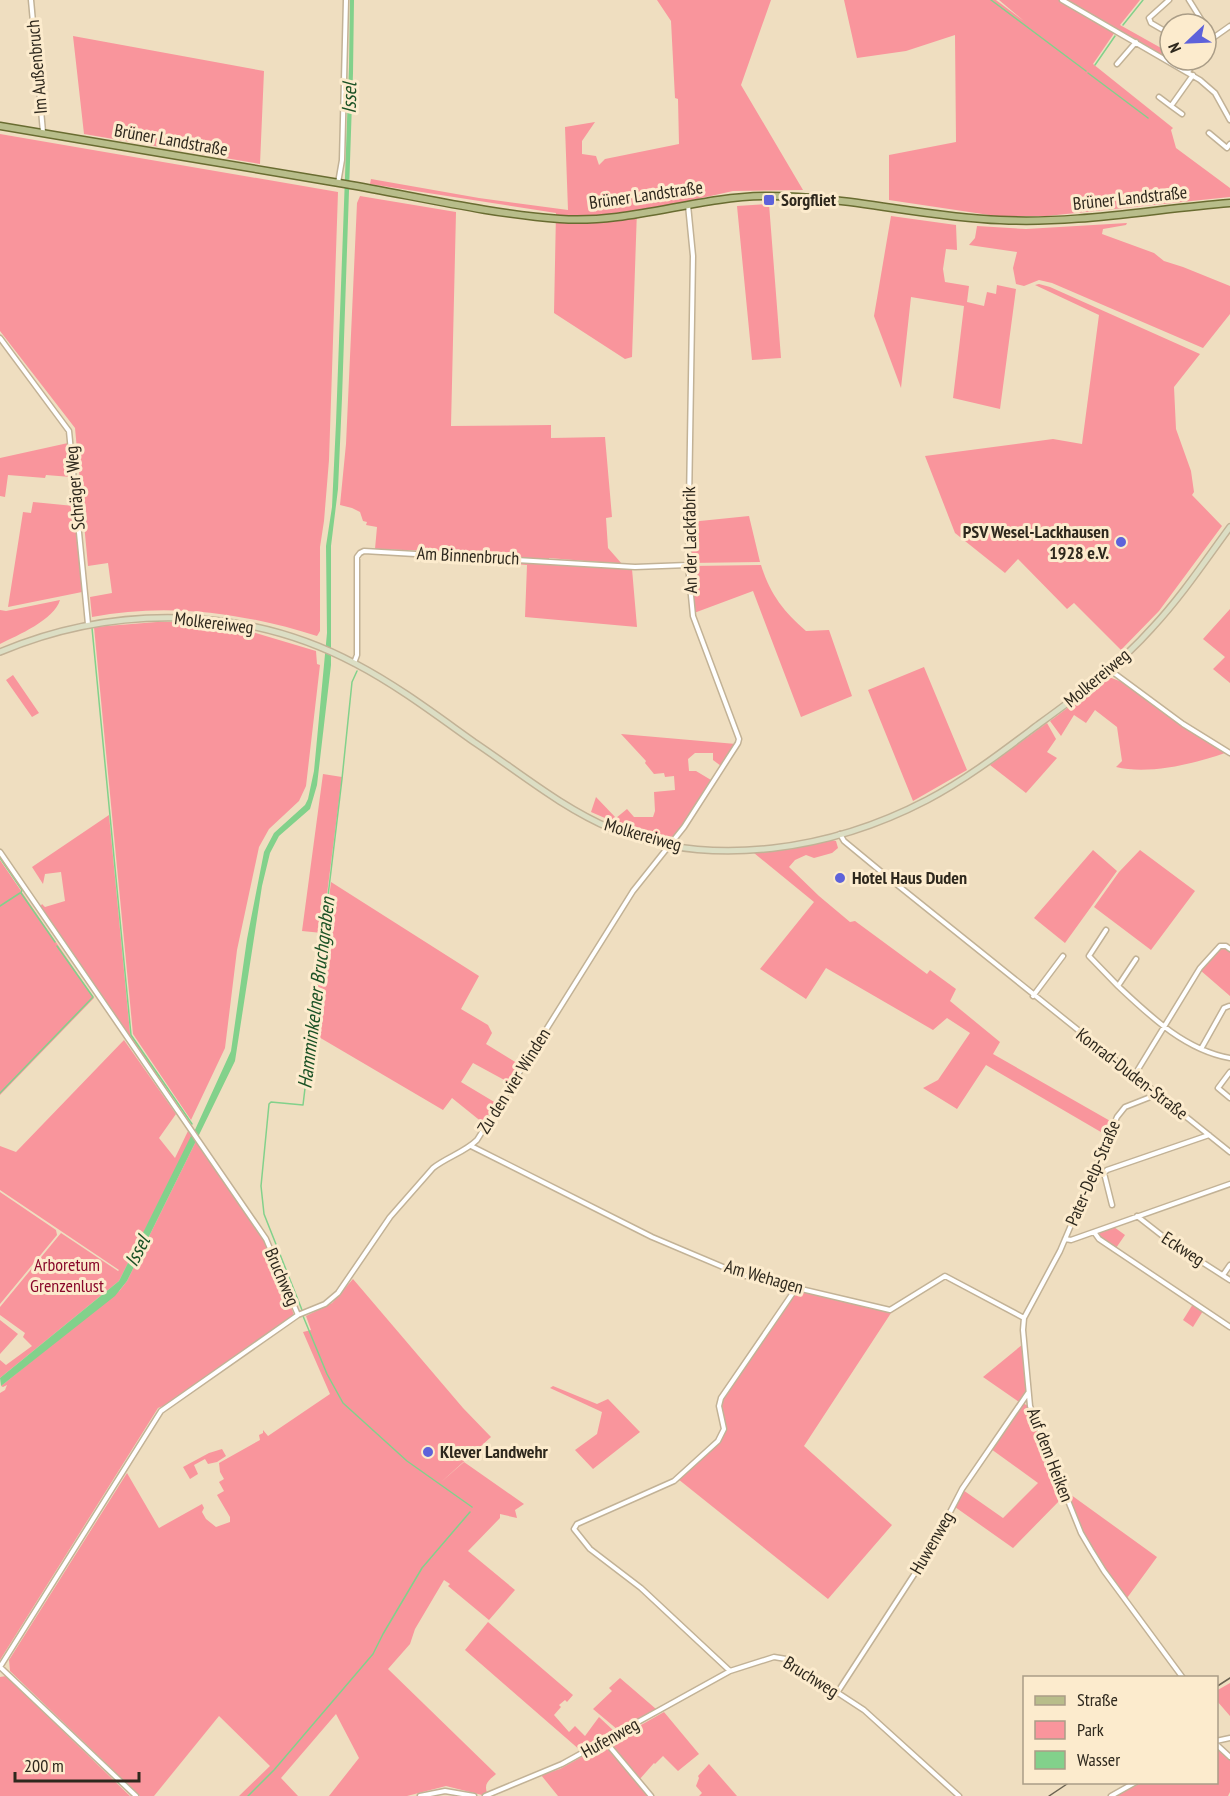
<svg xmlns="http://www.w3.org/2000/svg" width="1230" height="1796" viewBox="0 0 1230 1796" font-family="'PT Sans Narrow',sans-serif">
<rect width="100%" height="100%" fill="#efdec0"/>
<path fill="#f9959c" d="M657,0h114l-30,85 62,105 -70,1 -85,19h-11l-5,147 -7,2 -71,-46 2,-100 -186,-29 1,-5 108,19 89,12 -3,-83 30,-5 -13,19v13l14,2 3,9 6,-6 74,-15 -1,-45 -3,-1 -4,-77z
M844,0h152l28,21 -25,-21h141l-20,25 50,28v7h12l9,5 -2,3 -4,1 -68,-40 -24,35 80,64 -2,2 5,18 54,40v9l-183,19h-51l-107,-16v-45l67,-13 -1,-107 -49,16 -49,7z
M73,36l191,35 -4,93 -176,-30z
M0,134l338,58 -9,268 -5,61 -4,26v84l-3,5c-73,-23 -149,-34 -225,-19l-2,-20 22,-4 -4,-30 -20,3 -13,-138 -75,-97z
M360,196l96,16 -5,214 100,-1v13l54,-1 7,80 -6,1 2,30 14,16 -73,-6v4l83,7 5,58 -112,-10 2,-52 -69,-5v-8l-83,-3 2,-22 -11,-2 1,-3 -4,-1 -3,-9 -8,-4 -12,-3 6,-61 11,-241z
M769,204l12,154 -29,2 -15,-154z
M891,216l65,9 1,25 -11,-1 -3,20 2,13 24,4 -2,16 17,4 3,-14 9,2 1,-9 19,4 -16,120 -47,-11 11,-92 -53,-9 -10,91 -27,-72z
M1127,223l-1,2 -23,4 -1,5 52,19 10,8 19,6 47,19v28l-27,34 -151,-65 -13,-3 -15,6 -8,-2 -3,-16 4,-16 -48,-7 6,-7 2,-12 49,3z
M1039,284l11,3 150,67 -26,33 2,42 15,42 3,21 -2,3 30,31 -63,85 -38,39 -47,-47 -7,6 -49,-50 -13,14 -50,-40 -30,-77 128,-17 29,5 17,-129 -64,-30z
M68,443l3,34 -25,-2 -1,3 -37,-3 -3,22 -5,-1v-38z
M33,502l41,4 8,86 -74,15 15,-95 8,1z
M749,516l11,46 -70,1v-41z
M761,565c9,29 22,46 45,66l23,-1 23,66 -51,21 -48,-126 -59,22 -4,-46 2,-1z
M60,600c-6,20 -42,35 -60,44v-34l6,1z
M1230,609v74l-17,-14 12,-12 -22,-18z
M157,622h30l55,7 74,22 1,13 3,1 -14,121 -7,15 -30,28 -10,18 -22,103 -12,98 -34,72 -58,-86 -39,-407z
M924,667l43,103 -54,31 -45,-111z
M13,675l26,38 -7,4 -26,-37z
M1109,677l13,5 54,40 49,31c-31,11 -77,22 -109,14l6,-6 -5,-34 -22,-17 -9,13 -12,-8 -13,21 -11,-15z
M1047,723l9,16 -9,13 10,6 -31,35 -36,-28z
M621,734l115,10 -15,22 -8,-6v-7h-18l-7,6 1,12h7l15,9 -27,44 -14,16 -35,-9 -44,-19 5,-15 20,21 11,-9 7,8h19l2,-6 -1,-19 21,-2 -1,-14 -9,1 -1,-4 -10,1 -9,-11 1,-2z
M323,774l19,3 -20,156 -20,-2z
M109,815l21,218 35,53 -1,1 -124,-180 2,-3 3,3 20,-6 -4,-29 -16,2 -2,10 -11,-17z
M831,840l5,1 2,7 -6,5 -18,5 -8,-3 -11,5 -6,7 30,29 31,26 5,-1 72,53 3,-4 26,19 -6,12 50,41 -7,12 119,68 -6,13 -120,-70 -29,44 -34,-21 15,-8 32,-47 -23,-15 -14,12 -107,-62 -20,31 -46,-30 54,-67 -60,-49 46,-6z
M1093,850l24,21 -52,72 -31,-25z
M1140,850l55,41 -44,59 -57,-43 25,-35z
M0,860l94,138 -94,97z
M331,882l148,94 -18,33 27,16 4,8 -6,11 34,21 -12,17 -35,-19 -12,19 35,21 -13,20 -31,-25 -9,12 -131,-77z
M1225,947l5,3v46l-30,-26 20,-22z
M124,1040l52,74 -17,24 16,20 13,-27 4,5 -73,145 -119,97v-18l6,5 26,-19 -9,-9 2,-4 -25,-18v-8l61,-74 57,38 1,-1 -119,-80v-44l16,6z
M197,1139l72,109 25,67 -131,91 -5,2 -158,252v-267l5,-3 2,-5 -4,2 -2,-1 119,-96 7,-9z
M0,1192l56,38 1,5 -57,69z
M1114,1227l11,8 -9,13 -15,-10 -2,-4 3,-3z
M353,1279l110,129 28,29 -51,46 24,-21 60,42 -9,6 2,8 -17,-4v4l-32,33 47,39 -26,30 -41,-34 2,-2 -6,-4 -29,49 -5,15 -22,25 108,105c-8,7 -13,10 -8,21h-6l-36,-9 -39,10h-78l30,-38 -23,-44 -55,64 17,18h-59l31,-30 -51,-50 -65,80h-14l-130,-125 -1,-11 118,-187 32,55 43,-24 2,4 -2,4 4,7 10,8 14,-5v-5l-13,-22 7,-4 -5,-9 5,-3 -4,-7 -1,-9 41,-23 -1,-5 4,-2v-3l5,6 62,-42 -27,-62 8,-2 -5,-14 26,-13z
M797,1290l94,23 -87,133 88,79 -64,74 -150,-120 46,-43c3,-13 -5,-24 -2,-37z
M1193,1304l10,7 -10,16 -10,-7z
M0,1320l18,14 -18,20z
M1023,1344l4,47 -8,11 -36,-25z
M553,1386l44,18 11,-5 32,33 -47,37 -18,-19 22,-16 5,-22 -52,-24z
M1023,1403l5,3 36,90 -51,52 -58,-41 8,-17 40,28 35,-35 -47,-34z
M222,1449l4,7 -9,6 -9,2 -3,-5 -11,6 4,9 -8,5 -7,-12 26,-14z
M1067,1492l90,65 -30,41 -22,-28 -22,-38z
M488,1622l85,73 -6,7 -2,-2 -6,5 2,2 -7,8 15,17 6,-6 10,10 14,-19 16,15 -34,19 -116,-101z
M6,1676l124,120h-130v-119z
M620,1678l36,31 -38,21 -25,-21 19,-18 -3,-3z
M1230,1683v33l-13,-15 -1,-10z
M664,1712l35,42 -21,17 -15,-15 -8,8 -1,-1 -15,17 -24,-28 -4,-10z
M603,1745l4,2 42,49h-91l-17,-21 19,-6z
M1217,1748l13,12v32l-2,4h-112l25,-13 75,-1z
M709,1764l28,32h-38l3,-3 -6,-7 3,-8 -1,-2z"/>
<path fill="#82d18b" d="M350,0h4l-1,73 -11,325 -4,91 -7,57v119l-14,120 -7,24 -31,27 -9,17 -8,33 -27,175 -37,76 -4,-5 37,-81 16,-112 17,-87 10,-19 31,-28 3,-6 6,-28 13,-138 -1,-87 6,-39 4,-84 13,-356z
M192,1134l5,5 -70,142 -12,15 -114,90 -1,-8 119,-97z"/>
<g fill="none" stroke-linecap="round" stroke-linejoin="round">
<path stroke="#82d18b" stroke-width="1.5" d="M991,0l95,71
M1123,25l20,-25
M1095,65l20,-29
M1088,73l60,45
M92,628l39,407 61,89
M0,858l22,32 -1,3 34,49
M0,906l20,-13
M0,1093l93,-96 -36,-51
M302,1310l-38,-96 -3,-28 8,-82 2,-2 32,3 39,-326 10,-97 5,-11
M303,1316l24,58 16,29 64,58 65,46
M248,1796l26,-26 99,-116 10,-20 39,-66 48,-56"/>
<g stroke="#c2b296" stroke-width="7">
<path id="street" d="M31,0l12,132
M1062,0l138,80 15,13 15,27
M1169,0l-20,18 2,5 19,11
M1189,0l15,24
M1206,27l7,11 17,-12
M1117,64l19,-22
M1188,72l8,-12
M1159,97l12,9 22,-31
M1171,106l11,8
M1209,133l18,15 3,-4
M338,183l4,-23 4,-160
M0,338l69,93 19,193
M354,663l3,-8v-98l3,-4 4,-2 271,16 53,-2
M1110,670l73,54 47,29
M840,834l4,7 46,38 340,273
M0,852l266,387 32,76
M1106,930l-17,26 29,30 18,-27
M1118,986c32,30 67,64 112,72
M1033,996l30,-40
M1201,1049l23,-41 5,-2
M1230,1072l-12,16 12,10
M1134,1076l66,-108 20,-22h6l4,3
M1158,1094l-33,13 -8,10 -57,134 -36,67 -1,12 7,76 51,127 10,17 13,21 79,107
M471,1146l181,91 90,38 148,35 55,-34 79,42
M1112,1205l-8,-32 3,-3 102,-35
M1137,1216l32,25 61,39
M1094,1232l5,7 131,88
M1065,1239l6,1 159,-56
M1223,1275l7,-10
M797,1287l-76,111 -2,8 5,23 -6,12 -44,40 -97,43 -3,5 16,20 51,39 89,83 44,-14 12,2 78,51 95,86
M0,1667l161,-256 137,-96 27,-11 13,-11 52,-76 43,-49c14,-11 32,-16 44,-28l156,-249 51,-64 54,-84 1,-4 -46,-123 -5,-51 5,-309 -5,-51
M0,1667l136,129
M837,1693l95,-146 30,-58 66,-96
M605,1741l46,55
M1216,1741l14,-3
M1216,1744l14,13
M420,1796l25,-5 29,5
M485,1796l77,-32 168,-93
M1111,1796l25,-14"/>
</g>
<g stroke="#c2b296" stroke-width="8">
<path id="secondary" d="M0,652c114,-48 246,-47 356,12 42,22 80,51 118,78 45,30 88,66 138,87 101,41 221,20 315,-29 40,-21 76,-49 112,-76 40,-29 80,-59 113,-96 29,-31 53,-67 78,-101"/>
</g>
<g stroke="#696c31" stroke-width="9">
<path id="primary" d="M0,126c115,19 230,39 345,58 70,12 145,30 215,35 70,5 135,-22 204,-23 80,-1 157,21 236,24 77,4 153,-11 230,-17"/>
</g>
<use href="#street" stroke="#fff" stroke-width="4"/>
<use href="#secondary" stroke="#dcdec4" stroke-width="5"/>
<use href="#primary" stroke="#b8bd8a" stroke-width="6"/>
<path stroke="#6c6352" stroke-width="1.5" d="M1216,1687l14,-9
M1049,1796l21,-14"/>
</g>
<g fill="#5e62da" stroke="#fcebcd" stroke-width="2">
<rect x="763" y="194" width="12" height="12" rx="3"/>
<circle cx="1121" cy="542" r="6"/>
<circle cx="840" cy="878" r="6"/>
<circle cx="428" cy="1452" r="6"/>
</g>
<g text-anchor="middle" stroke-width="6" stroke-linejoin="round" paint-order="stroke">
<g font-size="18" fill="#2e281d" stroke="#fcebcd">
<text transform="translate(37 67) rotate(-95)" y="6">Im Außenbruch</text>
<text transform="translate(171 140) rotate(10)" y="6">Brüner Landstraße</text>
<text transform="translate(646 195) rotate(-8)" y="6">Brüner Landstraße</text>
<text transform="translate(1130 198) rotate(-6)" y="6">Brüner Landstraße</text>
<text transform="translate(75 488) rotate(-95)" y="6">Schräger Weg</text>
<text transform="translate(690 540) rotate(-91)" y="6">An der Lackfabrik</text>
<text transform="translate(468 556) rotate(3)" y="6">Am Binnenbruch</text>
<text transform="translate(214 623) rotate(7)" y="6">Molkereiweg</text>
<text transform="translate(1097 678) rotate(-40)" y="6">Molkereiweg</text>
<text transform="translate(643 835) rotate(16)" y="6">Molkereiweg</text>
<text transform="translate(1132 1074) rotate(38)" y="6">Konrad-Duden-Straße</text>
<text transform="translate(514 1081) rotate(-58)" y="6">Zu den vier Winden</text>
<text transform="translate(1093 1173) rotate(-67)" y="6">Pater-Delp-Straße</text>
<text transform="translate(1183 1249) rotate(33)" y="6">Eckweg</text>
<text transform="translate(282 1277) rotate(67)" y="6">Bruchweg</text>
<text transform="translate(764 1277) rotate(16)" y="6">Am Wehagen</text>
<text transform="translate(1050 1455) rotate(69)" y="6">Auf dem Heiken</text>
<text transform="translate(932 1543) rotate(-60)" y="6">Huwenweg</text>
<text transform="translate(811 1677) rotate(32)" y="6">Bruchweg</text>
<text transform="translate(610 1738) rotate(-29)" y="6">Hufenweg</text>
</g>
<g font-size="18" font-weight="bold" fill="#2e281d" stroke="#fcebcd" text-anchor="start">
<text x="781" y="206">Sorgfliet</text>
<text x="1109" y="538" text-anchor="end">PSV Wesel-Lackhausen<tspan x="1109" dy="21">1928 e.V.</tspan></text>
<text x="852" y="884">Hotel Haus Duden</text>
<text x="440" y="1458">Klever Landwehr</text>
</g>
<g font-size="18" fill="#89082b" stroke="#fcebcd">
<text x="67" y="1271">Arboretum<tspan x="67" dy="21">Grenzenlust</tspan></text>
</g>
<g font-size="20" font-style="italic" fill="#1b5225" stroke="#fcebcd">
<text transform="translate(349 98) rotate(-89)" y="7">Issel</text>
<text transform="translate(316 993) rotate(-83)" y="7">Hamminkelner Bruchgraben</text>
<text transform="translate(137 1251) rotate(-63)" y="7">Issel</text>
</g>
</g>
<rect x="1023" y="1676" width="195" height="108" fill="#fcebcd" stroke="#aa9d87" stroke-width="1.5"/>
<rect x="1035" y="1696" width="30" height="9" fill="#b8bd8a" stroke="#aa9d87" stroke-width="1.5"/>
<text x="1077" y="1706" font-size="18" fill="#2e281d">Straße</text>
<rect x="1035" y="1721" width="30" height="18" fill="#f9959c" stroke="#aa9d87" stroke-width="1.5"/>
<text x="1077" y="1736" font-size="18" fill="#2e281d">Park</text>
<rect x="1035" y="1751" width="30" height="18" fill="#82d18b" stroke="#aa9d87" stroke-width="1.5"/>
<text x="1077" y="1766" font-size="18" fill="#2e281d">Wasser</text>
<g transform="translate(1188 42) rotate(247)"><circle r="28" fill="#fcebcd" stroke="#aa9d87" stroke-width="1.5"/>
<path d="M0-4.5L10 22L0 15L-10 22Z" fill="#5e62da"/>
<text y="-9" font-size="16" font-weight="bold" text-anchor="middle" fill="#2e281d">N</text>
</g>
<path d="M15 1772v9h124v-9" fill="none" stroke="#2e281d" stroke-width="3"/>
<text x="24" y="1772" font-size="18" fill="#2e281d" stroke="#fcebcd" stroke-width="4.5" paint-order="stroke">200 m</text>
</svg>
